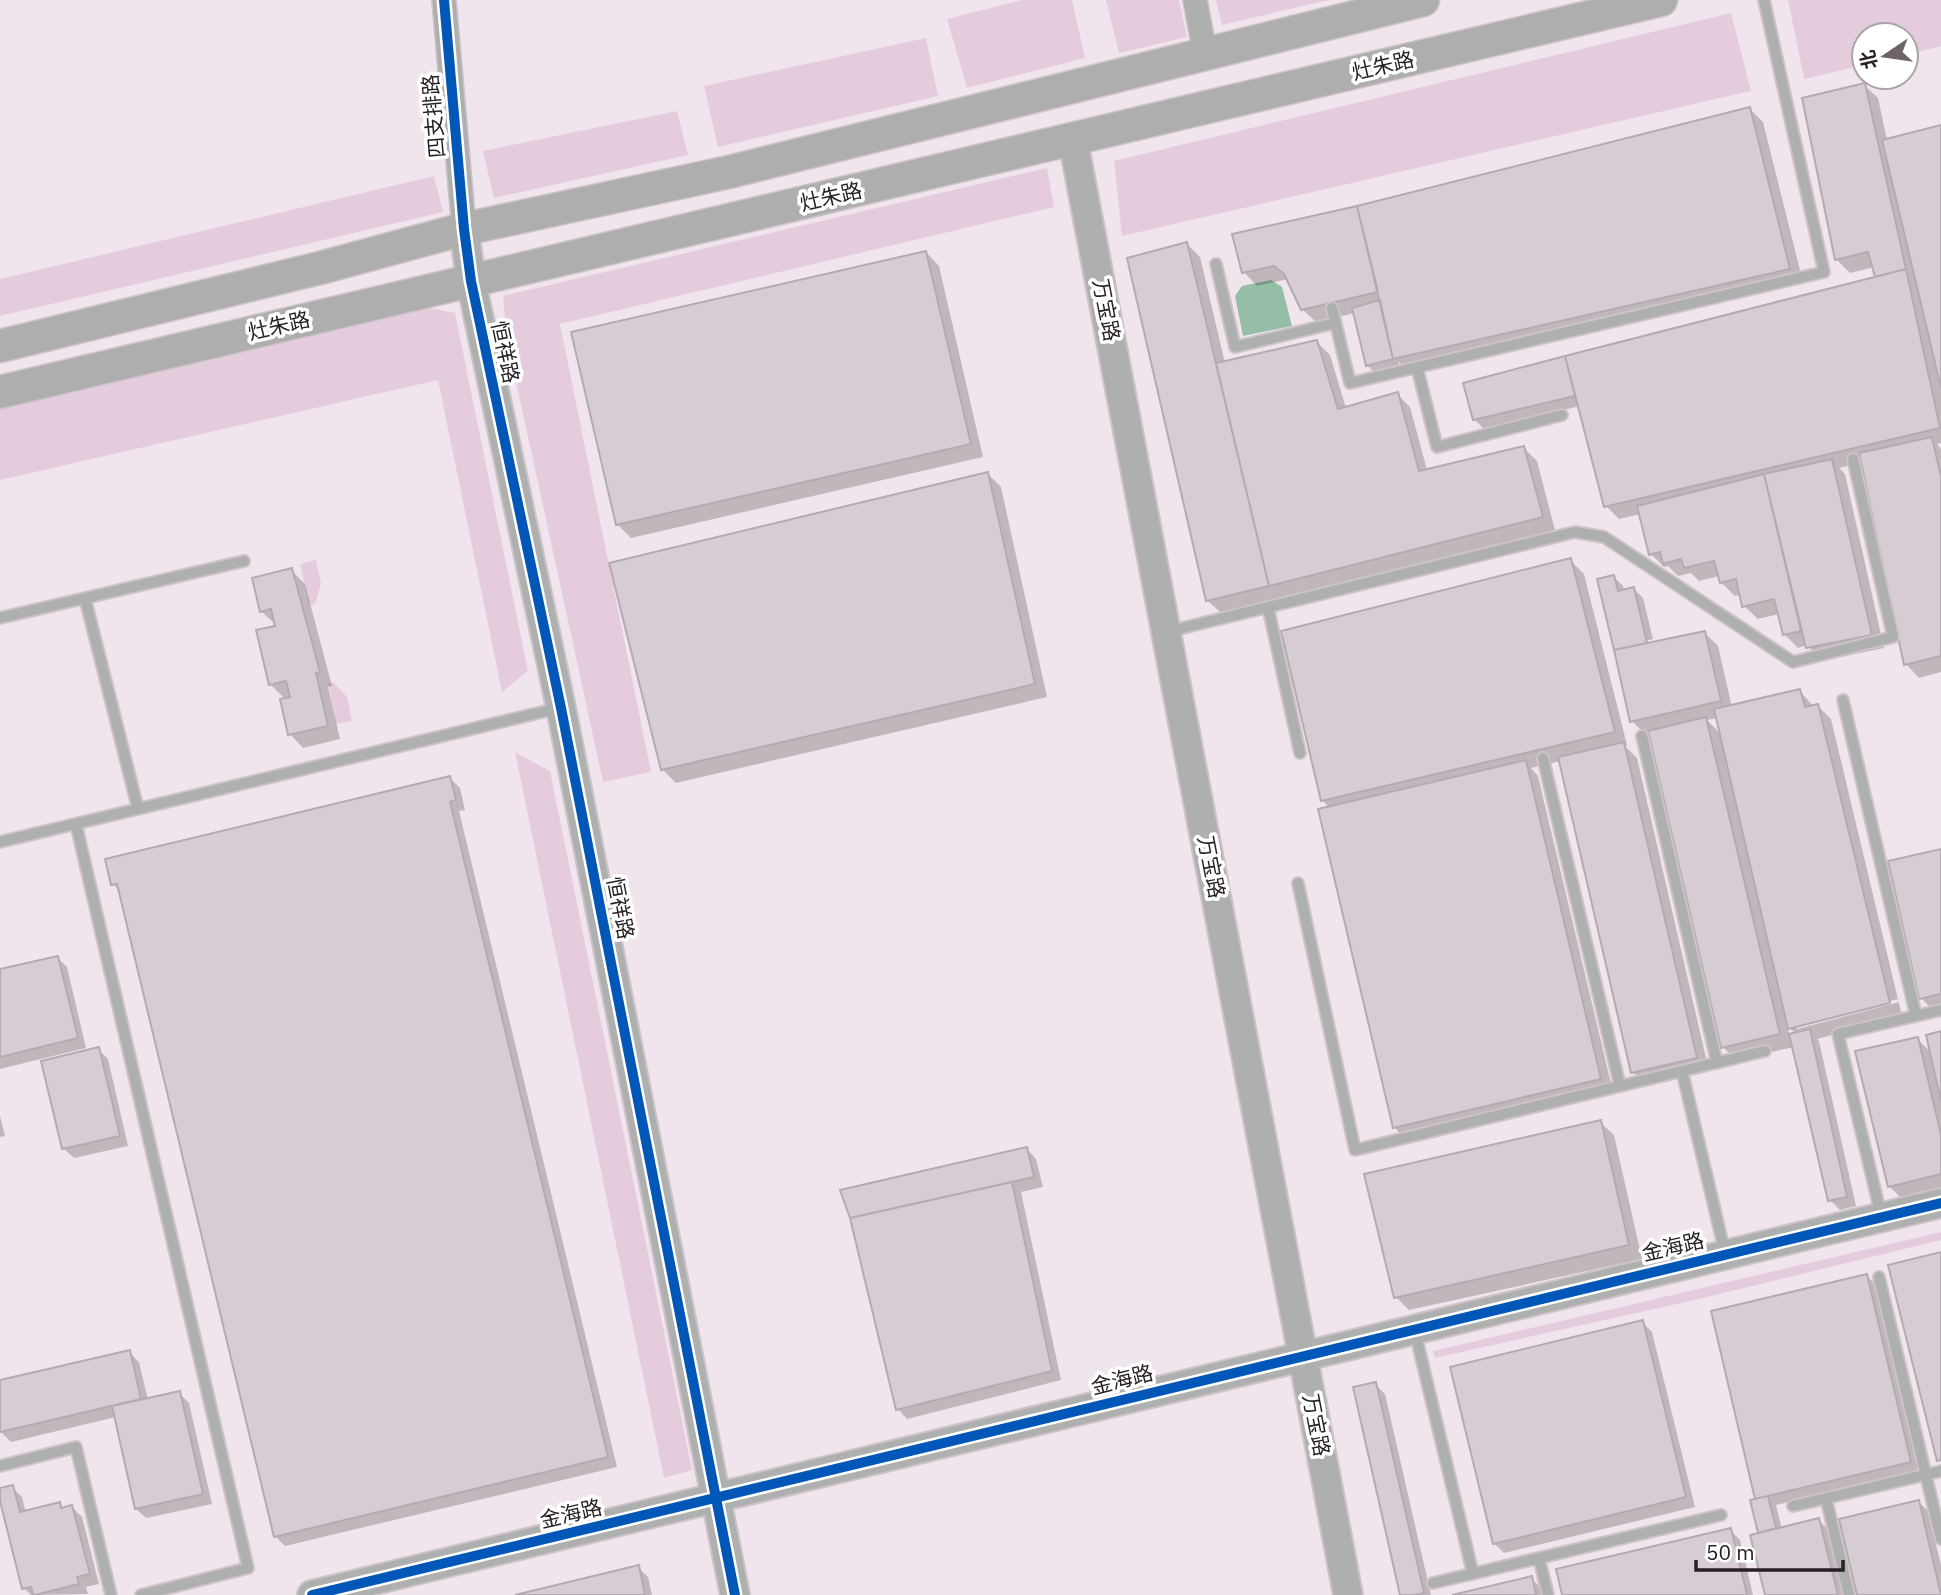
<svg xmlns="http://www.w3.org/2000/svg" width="1941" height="1595" viewBox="0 0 1941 1595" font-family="'IBM Plex Sans','Noto Sans SC',sans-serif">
<rect width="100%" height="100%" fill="#f1e5ed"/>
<path fill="#e5ccdd" d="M1022,0h50l13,58 -118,30 -20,-69z
M1106,0h73l8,37 -68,16z
M1216,0h113l-107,25z
M1788,0h153v46l-35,9v-20h-42v30l-60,14z
M1731,13l20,78 -629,145 -8,-75z
M926,38l12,58 -220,51 -14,-61z
M677,111l11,44 -194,43 -11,-47z
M1047,168l7,39 -494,117 91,448 -48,10 -96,-442 -4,-44z
M434,176l9,36 -443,104v-37z
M426,307l29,6 73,358 -26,21 -64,-312 -438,100v-71z
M316,560l5,24 -6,20 -6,1 -9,-41z
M333,682l14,15 5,24 -16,3 -8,-41z
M515,752l35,19 142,699 -28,8z
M1941,1232v8l-242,59 -264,59 -2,-7z"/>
<path fill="#95bea6" d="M1271,280l11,7 10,39 -49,10 -8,-40 7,-10z"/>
<path fill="#0003" fill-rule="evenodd" d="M1864,85l14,13 9,42 54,-13v316l-4,1 4,5v223l-22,6 -13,-14 -44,-202 -23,6 6,6 39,174 -63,13 -14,-16 -9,3 -14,-14 -5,-20 -21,5 -14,-13 -3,-12 -6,2 -14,-14 -2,-6 -20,5 -8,-8 -13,3 -10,-10 -4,1 -13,-13 -10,-40 -22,5 -13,-13 -26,-100 -96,23 -10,-10 -9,-35 412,-105 -3,-12 -24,6 -13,-13z
M1749,108l14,14 40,160 -394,89 -10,-9v3l-26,6 -6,-6 -12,-52 -39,9 -14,-13 -14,-30 -31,7 -13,-14z
M1187,244l13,13 25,106 92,-21 13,13 16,53 51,-14 13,13 17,63 97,-22 13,13 18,69 -334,83 -14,-13z
M926,252l13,14 44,191 -352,81 -14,-14z
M988,474l13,13 46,210 -371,86 -14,-14z
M1570,560l14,14 43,171 -2,1 12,12 72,313 -63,15 -13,-14 -72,-311 -30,7 7,8 75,316 -205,49 -14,-14 -64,-319 -8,-8z
M291,570l14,14 27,102 -4,1 12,52 -37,9 -13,-14 -4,-34 -16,-16 8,-57 -17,-16z
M1614,577l9,9 1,5 9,-3 10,10 10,41 -32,8v4l84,-18 13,13 14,61 68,-16 14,16 4,-1 13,13 71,297 -85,23 2,2 37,165 -16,4 -10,-10 -36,-153 -58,13 -13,-13 -73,-314 -5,1 -13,-13 -33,-141zM1718,718l4,17 -15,-15zM1898,999l1,3 -102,27v-4zM1787,1026l9,8 -6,2z
M450,778l10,10 5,22 -6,1 158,656 -332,79 -10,-10 -155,-645 -7,-7z
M1941,851v159l-7,1 -13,-13z
M57,957l10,10 19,81 -86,21v-98z
M1941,1033v158l-38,9 -14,-14 28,-147 15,14z
M98,1049l10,10 20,87 -54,12 -10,-9z
M0,1116l5,20 -5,1z
M1600,1122l14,13 28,124 -233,51 -13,-13z
M1027,1149l9,10 7,28 -22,5 40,188 -154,39 -9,-10z
M1867,1276l10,10 43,186 -144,33 6,24 37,-9 9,10 16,65h-78l-6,-61 -8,-32 5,-2z
M1642,1322l10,10 43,175 -191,46 -10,-10z
M129,1352l10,10 9,38 31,-7 10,10 23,101 -66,14 -10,-9 -20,-92 -105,25 -10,-10 -1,-50z
M1375,1384l10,10 46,201h-29z
M12,1487l10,10 4,16 33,-9 5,5 8,-2 10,10 17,67 -13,3 2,7 -57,1 -7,-7 -24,-95v-3z
M1918,1501l10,10 13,54v30h-82z
M1730,1530l10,10 13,55h-189z
M638,1567l10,10 4,18h-130z
M1531,1578l10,10 2,7h-83z"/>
<path fill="#d6ccd3" stroke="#b4abb2" stroke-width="2" d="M1865,83l41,186 -31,8 -7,-25 -33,8 -33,-162z
M1750,107l40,162 -397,90 -36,-153z
M1941,125v263l-59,-248z
M1357,206l21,86 -77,18 -17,-36 -10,-8 -32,7 -10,-39z
M1187,242l82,344 -63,15 -79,-343z
M926,251l45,193 -355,81 -45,-193z
M1906,269l34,159 -336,79 -39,-151z
M1380,300l13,59 -27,7 -14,-58z
M1317,340l21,69 60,-17 21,79 105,-25 19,71 -274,69 -53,-223z
M1565,356l10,40 -102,24 -10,-37z
M1932,437l9,40v179l-37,9 -45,-212z
M1832,459l40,176 -66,13 -42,-174z
M988,472l47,212 -374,86 -52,-207z
M1764,474l37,157 -18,4 -9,-36 -32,8 -6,-28 -16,4 -6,-22 -30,7 -3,-9 -18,5 -3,-12 -11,3 -12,-49z
M1571,558l44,174 -294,69 -40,-170z
M292,568l28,104 -4,1 12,53 -40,9 -8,-36 10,-2 -4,-16 -17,4 -13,-55 19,-4 -4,-17 -11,3 -8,-34z
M1614,575l4,16 16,-4 13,56 -33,7 -17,-71z
M1705,631l16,70 -91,21 -16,-72z
M1800,689l5,18 13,-3 72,299 -102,26 -74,-320z
M1706,717l74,317 -59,14 -73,-317z
M1624,742l73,316 -66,15 -73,-316z
M1526,760l75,319 -208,49 -75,-319z
M450,776l6,24 -6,2 158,655 -334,80 -157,-653 -6,1 -6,-26z
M1941,849v145l-22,5 -31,-138z
M58,956l20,82 -78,19v-88z
M1810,1029l37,168 -19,4 -39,-167z
M1941,1031v70l-15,-66z
M1918,1037l23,98v39l-53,13 -33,-136z
M99,1047l21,89 -58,13 -21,-88z
M1601,1120l28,125 -235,53 -30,-124z
M1027,1147l7,30 -22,5 -162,36 -10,-28z
M1012,1182l40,189 -156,39 -46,-192z
M1941,1252v208l-4,1 -49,-196z
M1867,1274l44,188 -156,37 -44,-188z
M1643,1320l43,177 -193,47 -43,-177z
M130,1350l11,49 -141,33v-52z
M1376,1382l48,211 -10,2h-14l-47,-208z
M180,1391l23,103 -68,15 -23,-103z
M13,1485l7,27 40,-10 1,6 11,-3 18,69 -13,3 2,7 -44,11h-2l-2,-8 -9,2 -22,-88v-13z
M1768,1496l8,32 -18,5 -8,-33z
M1919,1500l22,95h-84l-18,-76z
M1819,1518l19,77h-73l-15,-60z
M1731,1528l16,67h-185l-6,-26z
M639,1565l6,30h-130z
M1532,1576l4,19h-84z"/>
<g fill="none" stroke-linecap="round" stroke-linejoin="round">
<g stroke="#ccc2c8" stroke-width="14">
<path id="service" d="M1216,264l19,83 100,-24
M1332,308l18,75 474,-111 -60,-272
M1417,367l20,80 125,-32
M85,598l53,211
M1268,607l32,146
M0,618l244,-57
M1166,632l409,-100 29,5 189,125 100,-25 -40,-178
M1843,700l73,316
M1642,736l75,327
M1543,758l77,328
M76,824l172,744 -107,27
M0,842l559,-134
M1298,883l57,267 410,-99
M1682,1071l43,182
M1881,1215l-43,-181 103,-24
M1879,1277l62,262
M1415,1332l58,242
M0,1466l76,-19 35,148
M1826,1498l23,97
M1793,1506l148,-35
M1539,1558l9,37
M1433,1583l288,-68"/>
</g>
<g stroke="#ccc2c8" stroke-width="26">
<path id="minor" d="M444,0l20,229
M1195,0l10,53"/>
</g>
<g stroke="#ccc2c8" stroke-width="32">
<path id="tertiary" d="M1073,140l275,1455
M464,229l7,52 90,427 174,887
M312,1595c544,-128 1086,-262 1629,-392"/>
</g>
<g stroke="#ccc2c8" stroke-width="35">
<path id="secondary" d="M0,346l320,-78 144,-39 265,-57 694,-172
M0,392l1661,-392"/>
</g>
<use href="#service" stroke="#aeafaf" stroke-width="10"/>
<use href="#minor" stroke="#aeafaf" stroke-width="23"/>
<use href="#tertiary" stroke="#aeafaf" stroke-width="28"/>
<use href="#secondary" stroke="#aeaeae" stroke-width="32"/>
<g stroke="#fff" stroke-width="15">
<path id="cycleway" d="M444,0l20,229 7,52 90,427 174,887
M312,1595c544,-128 1086,-262 1629,-392"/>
</g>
<use href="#cycleway" stroke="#0057b8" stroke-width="10"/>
</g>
<g text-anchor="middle" stroke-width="7" stroke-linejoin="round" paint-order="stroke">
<g font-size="21" fill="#261f24" stroke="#fff">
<text transform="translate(1383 66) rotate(-13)" y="7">灶朱路</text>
<text transform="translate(434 116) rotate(-95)" y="7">四支排路</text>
<text transform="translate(831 197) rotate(-13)" y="7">灶朱路</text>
<text transform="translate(1106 310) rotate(79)" y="7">万宝路</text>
<text transform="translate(279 326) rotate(-13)" y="7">灶朱路</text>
<text transform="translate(505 352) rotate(78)" y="7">恒祥路</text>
<text transform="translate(1211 867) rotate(79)" y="7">万宝路</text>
<text transform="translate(620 908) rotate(79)" y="7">恒祥路</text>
<text transform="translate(1673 1247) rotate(-13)" y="7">金海路</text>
<text transform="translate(1122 1380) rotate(-14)" y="7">金海路</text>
<text transform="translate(1316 1425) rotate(79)" y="7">万宝路</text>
<text transform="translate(571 1514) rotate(-13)" y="7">金海路</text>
</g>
</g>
<g transform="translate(1885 56) rotate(257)"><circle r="33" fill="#ffffff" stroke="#a8a5a7" stroke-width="2"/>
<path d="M0-5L12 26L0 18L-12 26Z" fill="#6d646a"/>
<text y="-10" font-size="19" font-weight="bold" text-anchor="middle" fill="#261f24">北</text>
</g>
<path d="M1696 1560v10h147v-10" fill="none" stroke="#261f24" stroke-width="3.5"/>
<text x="1706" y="1560" font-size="21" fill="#261f24" stroke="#ffffff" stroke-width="5" paint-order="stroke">50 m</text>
</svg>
